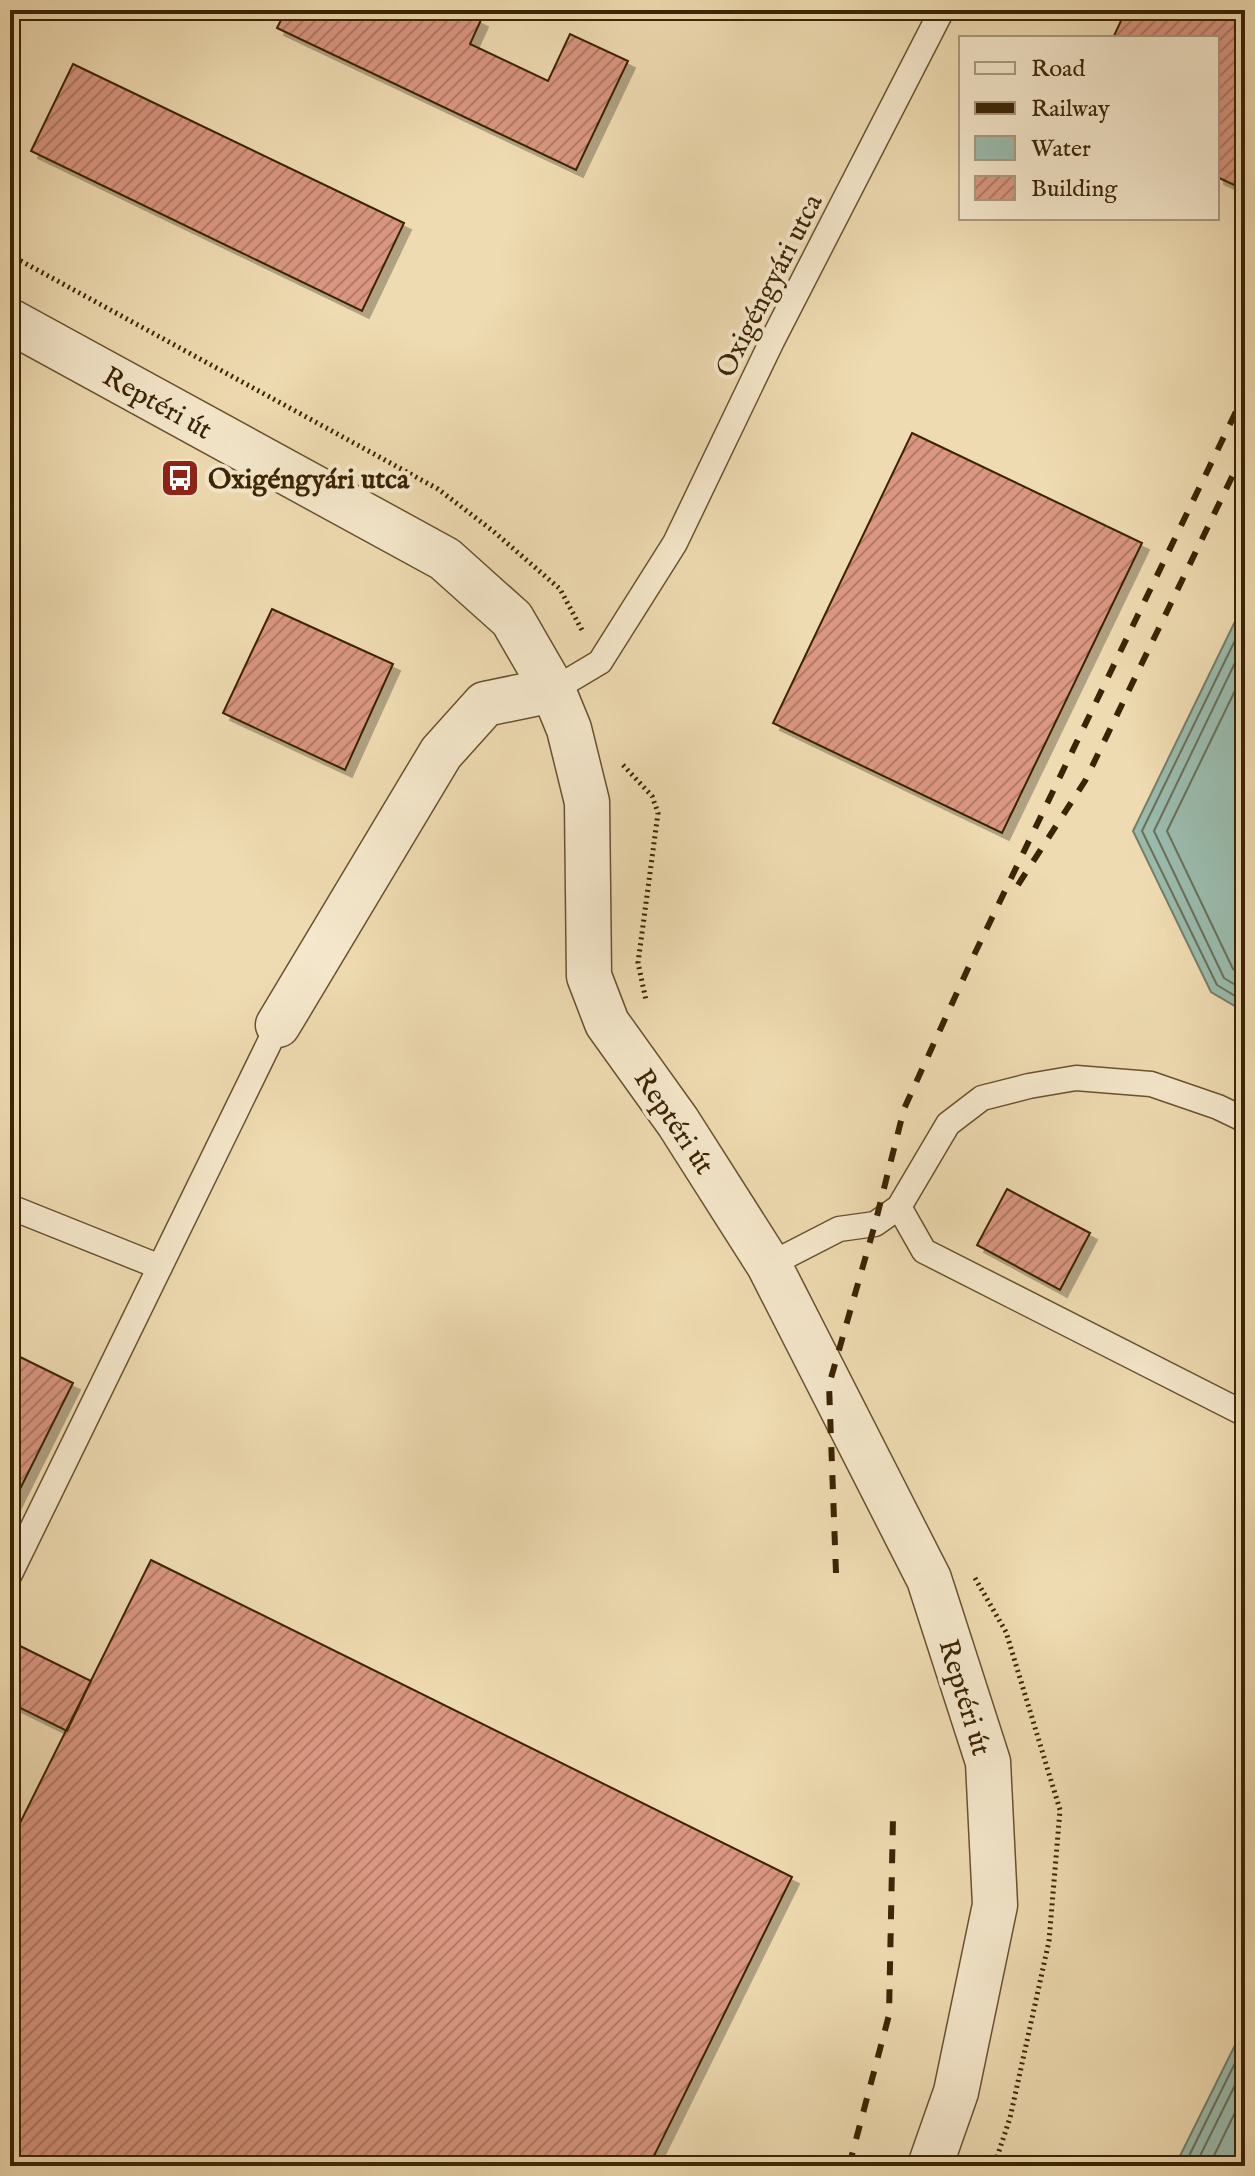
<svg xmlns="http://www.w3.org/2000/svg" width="1255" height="2176" viewBox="0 0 1255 2176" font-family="'IM FELL English',serif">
<defs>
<pattern id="building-hatch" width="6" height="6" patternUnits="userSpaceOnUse" patternTransform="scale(2)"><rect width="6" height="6" fill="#da9680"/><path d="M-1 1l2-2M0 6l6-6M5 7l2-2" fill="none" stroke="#b27a67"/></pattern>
<filter id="shadow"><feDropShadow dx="7" dy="7" stdDeviation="0" flood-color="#0004"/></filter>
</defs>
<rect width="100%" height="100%" fill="#efdbb1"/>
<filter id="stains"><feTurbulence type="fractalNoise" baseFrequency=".0025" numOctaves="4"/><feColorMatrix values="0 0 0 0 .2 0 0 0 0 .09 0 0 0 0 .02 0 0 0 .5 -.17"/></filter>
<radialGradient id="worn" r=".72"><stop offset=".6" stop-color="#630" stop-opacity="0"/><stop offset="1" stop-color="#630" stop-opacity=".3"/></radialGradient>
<path fill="#9abbad" stroke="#747f69" stroke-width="2" d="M1245,601v411l-34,-20 -78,-161z
M1245,2025v141h-70z"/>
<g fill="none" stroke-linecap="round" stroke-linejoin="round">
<path stroke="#6a7058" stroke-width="2" d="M1245,620l-103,211 75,154 28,17
M1245,642l-91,189 70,147 21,13
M1245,670l-78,161 66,138 12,8
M1184,2166l61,-123
M1195,2166l50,-101
M1209,2166l36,-74"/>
</g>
<path fill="url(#building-hatch)" stroke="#3b2404" stroke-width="2" filter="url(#shadow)" d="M286,10h174l21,10 -11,24 78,37 22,-47 58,27 -52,109 -299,-142z
M1126,10h119v180l-28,-13v-139h-104z
M73,64l331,159 -42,88 -331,-160z
M912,433l230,110 -140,290 -229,-110z
M272,609l121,55 -48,106 -122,-57z
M1007,1189l83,44 -30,57 -83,-45z
M10,1352l63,31 -63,126z
M151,1560l641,317 -143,289h-639v-323z
M10,1641l81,40 -24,50 -57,-28z"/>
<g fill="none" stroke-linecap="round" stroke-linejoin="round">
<g stroke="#68522f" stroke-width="27">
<path id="service" d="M553,690l47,-28 75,-119 97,-202 170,-331
M10,1207l150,60
M899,1207l25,44 321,163
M769,1265l70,-36 36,-5 24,-17 49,-83 34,-26 47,-12 47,-8 75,6 67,23 27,13
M10,1574l268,-549"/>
</g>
<g stroke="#68522f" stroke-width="47">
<path id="minor" d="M10,321l435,238 67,60 41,71 16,39 18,73 2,174 18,47 71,99 91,143 160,314 59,183 7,143 -39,187 -26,74
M278,1025l163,-272 44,-49 68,-14"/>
</g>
<path stroke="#3b2404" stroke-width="5" stroke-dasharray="2 4" stroke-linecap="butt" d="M10,255l428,234 55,42 67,58 23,43
M623,765l29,31 6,17 -20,150 8,37
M975,1578l31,54 54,178 -11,131 -39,177 -16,48"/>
<use href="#service" stroke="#f5e8cc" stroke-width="24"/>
<use href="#minor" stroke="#f5e8cc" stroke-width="44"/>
<path stroke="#3b2404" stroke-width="6" stroke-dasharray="14 14" stroke-linecap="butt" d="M1018,885l67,-104 160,-331
M836,1573l-7,-188 46,-161 29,-115 71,-156 270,-560
M849,2166l40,-151 4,-198"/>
</g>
<defs>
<g id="bus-square" transform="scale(2)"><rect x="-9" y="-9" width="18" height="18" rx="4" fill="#8f2418" stroke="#f5e8cc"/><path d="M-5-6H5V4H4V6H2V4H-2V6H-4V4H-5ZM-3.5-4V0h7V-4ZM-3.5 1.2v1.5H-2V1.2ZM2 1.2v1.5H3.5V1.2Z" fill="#fff"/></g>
</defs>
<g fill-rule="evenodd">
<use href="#bus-square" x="180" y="478"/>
</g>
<g text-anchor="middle" stroke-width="8" stroke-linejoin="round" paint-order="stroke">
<g font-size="28" fill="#3b2404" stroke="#f5e8cc">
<text transform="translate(768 285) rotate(-63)" y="10">Oxigéngyári utca</text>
<text transform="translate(158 402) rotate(29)" y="10">Reptéri út</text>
<text transform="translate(675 1121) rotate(56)" y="10">Reptéri út</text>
<text transform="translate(966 1697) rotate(73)" y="10">Reptéri út</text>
</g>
<g font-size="28" font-weight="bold" fill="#3b2404" stroke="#f5e8cc" text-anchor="start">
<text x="208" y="488">Oxigéngyári utca</text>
</g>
</g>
<rect width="1255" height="2176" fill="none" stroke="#efdbb1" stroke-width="40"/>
<rect x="12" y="12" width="1231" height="2152" fill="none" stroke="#3b2404" stroke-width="4"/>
<rect x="20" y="20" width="1215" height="2136" fill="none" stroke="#3b2404" stroke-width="2"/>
<rect x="959" y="36" width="260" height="184" fill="#f5e8cc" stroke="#ab9a7c" stroke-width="2"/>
<rect x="975" y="62" width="40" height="12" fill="#f5e8cc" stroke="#ab9a7c" stroke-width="2"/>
<text x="1031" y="76" font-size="24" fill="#3b2404">Road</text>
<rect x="975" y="102" width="40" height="12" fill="#3b2404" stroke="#ab9a7c" stroke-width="2"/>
<text x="1031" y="116" font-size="24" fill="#3b2404">Railway</text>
<rect x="975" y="136" width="40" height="24" fill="#9abbad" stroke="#ab9a7c" stroke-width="2"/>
<text x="1031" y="156" font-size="24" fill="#3b2404">Water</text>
<rect x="975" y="176" width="40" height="24" fill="url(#building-hatch)" stroke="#ab9a7c" stroke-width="2"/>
<text x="1031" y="196" font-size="24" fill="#3b2404">Building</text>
<rect width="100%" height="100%" filter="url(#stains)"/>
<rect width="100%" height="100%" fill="url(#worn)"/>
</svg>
